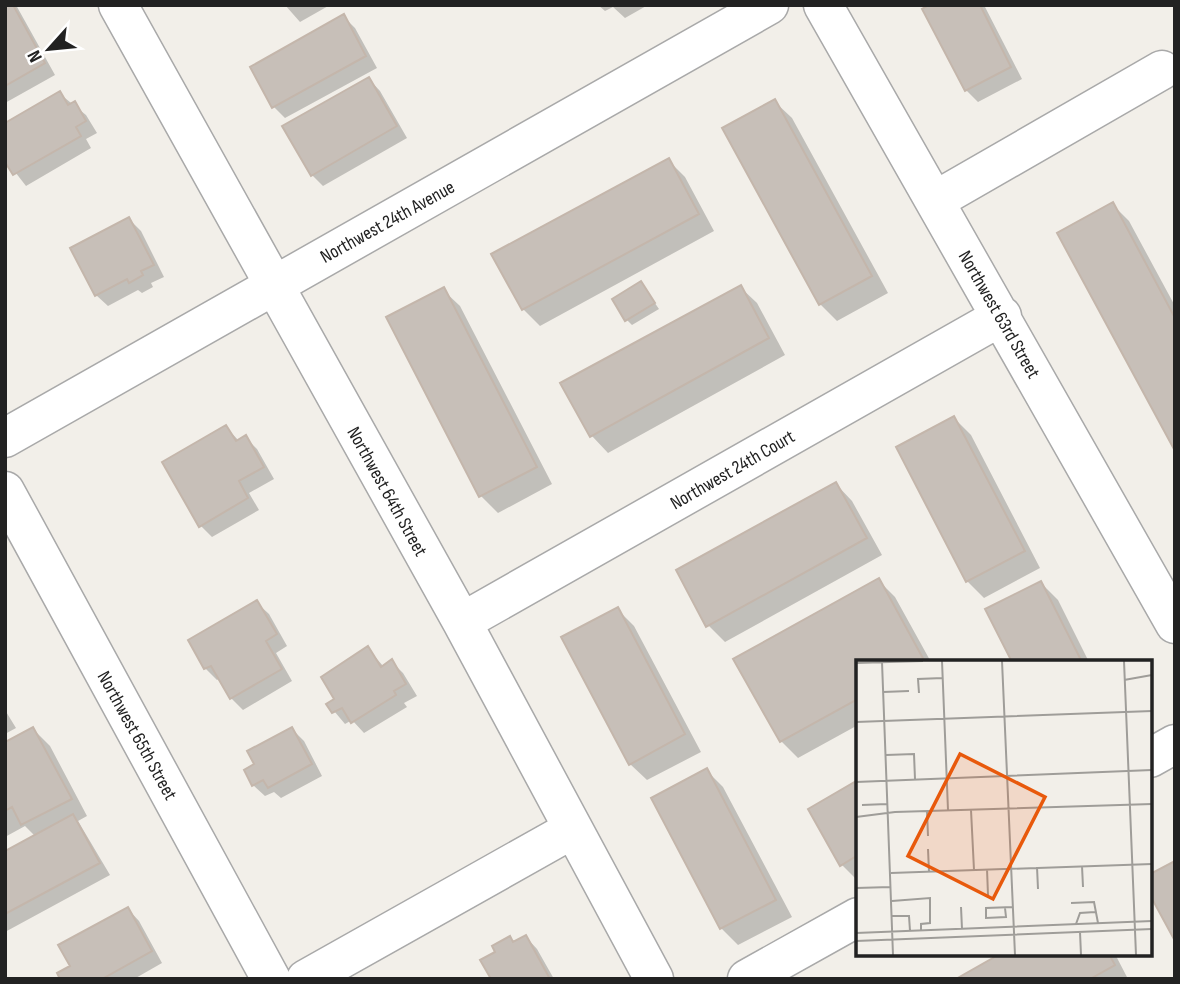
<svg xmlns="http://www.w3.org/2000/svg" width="1180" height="984" viewBox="0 0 1180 984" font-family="'Sofia Sans Condensed',sans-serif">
<rect width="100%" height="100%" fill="#f2efe9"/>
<path fill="#0003" d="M5,5h11l39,70 -50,28z
M285,5h45l-30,17z
M598,5h50l-23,13 -12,-11 -8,4z
M933,5h51l38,74 -44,23 -12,-12z
M343,16l12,12 22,40 -92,50 -11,-11z
M369,79l11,12 27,47 -84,48 -11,-11z
M60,94l26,21 11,18 -11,6 5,9 -65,38 -21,-27z
M775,102l17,16 96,175 -51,28 -17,-17z
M668,160l17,17 29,54 -174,95 -17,-17z
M1112,204l17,17 46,85v142z
M129,219l12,12 23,46 -13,6 2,4 -11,6 -4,-3 -30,16 -12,-11z
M641,283l18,26 -27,16 -5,-5z
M740,287l17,16 28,52 -177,98 -16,-17z
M443,290l17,16 92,178 -54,29 -17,-17z
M954,418l17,17 69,133 -56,30 -17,-17z
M226,427l13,14 7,-3 11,11 17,30 -25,14 10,17 -47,27 -12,-12z
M836,484l16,17 30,54 -157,87 -17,-17z
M878,580l17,17 36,65h-73v63l-60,33 -17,-17z
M1041,583l17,17 31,62h-75l-26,-52z
M257,603l12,11 18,32 -11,7 16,28 -49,29 -12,-12 -11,-20 -3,2 -12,-12z
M617,609l17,17 67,126 -54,28 -17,-16z
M368,649l16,18 7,-6 12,12 14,23 -13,7 3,4 -43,26 -12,-13 -7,4 -16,-19 8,-5z
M5,710l11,18 -11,6z
M33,729l17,17 37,70 -9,5 32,54 -105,57v-79l31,-16 -11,-11 -20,11v-93z
M292,729l12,12 18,35 -41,22 -7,-6 -9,4 -12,-11 3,-20z
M707,771l16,16 69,130 -54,28 -17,-17z
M858,782v99l-17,-17 -31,-55z
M128,909l11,12 23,42 -28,16h-72z
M526,937l11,12 17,30h-61l4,-26 13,-14 5,4z
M1004,954h111l13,25h-169z"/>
<path fill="#c7bfb8" stroke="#c4b6ab" stroke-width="2" d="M5,5h8l32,58 -40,23z
M929,5h51l31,62 -46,24 -43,-82z
M344,14l22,42 -94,52 -22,-41z
M369,77l28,49 -86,50 -29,-50z
M60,91l8,14 7,-4 11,20 -10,6 5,9 -68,39 -8,-13v-39z
M775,99l97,177 -53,29 -97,-177z
M669,158l30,56 -177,96 -31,-56z
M1113,202l62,116v133l-118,-218z
M129,217l25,48 -13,6 2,4 -14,8 -2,-4 -32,17 -25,-48z
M641,281l14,22 -30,18 -13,-22z
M741,285l28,53 -179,99 -30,-54z
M444,287l93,180 -58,30 -93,-180z
M954,416l71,135 -59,31 -70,-135z
M226,425l10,16 10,-6 18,32 -25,14 9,17 -49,29 -37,-65z
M836,482l31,56 -161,89 -30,-57z
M879,578l46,84h-67v37l-78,43 -47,-83z
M1041,581l41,81h-70l-27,-53z
M257,600l20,34 -11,7 16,28 -52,30 -19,-33 -7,3 -16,-29z
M618,607l67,127 -56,31 -68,-128z
M368,646l13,21 11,-8 14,25 -12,7 2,4 -45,28 -9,-15 -10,5 -6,-9 8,-5 -13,-22z
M33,727l39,72 -51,26 -9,-18 -7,4v-69z
M292,727l20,37 -44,24 -5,-8 -11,6 -8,-16 10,-6 -7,-13z
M707,768l69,132 -56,29 -69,-131z
M858,780v75l-18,11 -32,-57z
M73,814l27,49 -95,51v-63z
M1175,861v80l-25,-46v-21z
M128,907l24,44 -50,28h-42l-3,-6 13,-7 -12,-21z
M526,935l24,44h-59l-11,-19 15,-8 -3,-6 18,-10 3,6z
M1000,954h109l6,11 -25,14h-134z"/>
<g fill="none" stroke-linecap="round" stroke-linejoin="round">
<g stroke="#a9a9a9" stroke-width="41">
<path id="minor" d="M118,5l344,617 192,357
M823,5l352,619
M936,200l226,-130
M5,438l764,-433
M5,491l266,488
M462,622l540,-306
M1150,758l25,-14
M306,979l267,-150
M747,979l111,-62"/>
</g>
<use href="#minor" stroke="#fff" stroke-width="38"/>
</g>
<g text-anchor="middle" stroke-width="5" stroke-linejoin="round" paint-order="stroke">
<g font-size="19" fill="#222" stroke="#fff">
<text transform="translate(387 221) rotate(-29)" y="7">Northwest 24th Avenue</text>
<text transform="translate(1000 314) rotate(60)" y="7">Northwest 63rd Street</text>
<text transform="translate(732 469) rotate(-30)" y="7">Northwest 24th Court</text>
<text transform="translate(388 491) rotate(61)" y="7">Northwest 64th Street</text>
<text transform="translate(138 735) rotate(61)" y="7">Northwest 65th Street</text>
</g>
</g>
<g transform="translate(856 660)">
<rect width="296" height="296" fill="#f2efe9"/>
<path fill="none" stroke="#9f9d99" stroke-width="2" d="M86,1l6,149M146,1l13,294M268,1l12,294M26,2l11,293M0,3l67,-2M268,20l28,-5M27,32l26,-1M63,33l-1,-14 25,-1M0,62l296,-11M30,95l28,-1 1,25M0,122l296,-12M6,145l25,-1M115,150l3,60M71,151l1,25M0,157l39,-5 257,-8M72,189l1,23M226,206l1,21M181,207l1,22M131,209l1,26M35,213l261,-9M0,228l35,-1M36,241l38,-3v25l-9,1v6M215,243l23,-1 4,21M105,247l1,22M149,248l1,9 -20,1v-10l27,-1M36,256h17l1,15M220,264l4,-11 15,-1M224,272l1,23M0,273l296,-12M0,281l296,-12"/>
<path fill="#e8590c" fill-opacity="0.15" stroke="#e8590c" stroke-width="3.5" d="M104,94l85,43 -52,102 -85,-43z"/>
<rect width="296" height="296" fill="none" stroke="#222" stroke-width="3.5"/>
</g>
<rect width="1180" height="984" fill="none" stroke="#222222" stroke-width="14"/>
<g transform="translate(49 49) rotate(243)" stroke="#ffffff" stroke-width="5" paint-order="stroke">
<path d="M0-5L12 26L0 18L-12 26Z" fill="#222222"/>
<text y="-10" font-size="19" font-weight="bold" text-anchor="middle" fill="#222222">N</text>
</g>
</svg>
